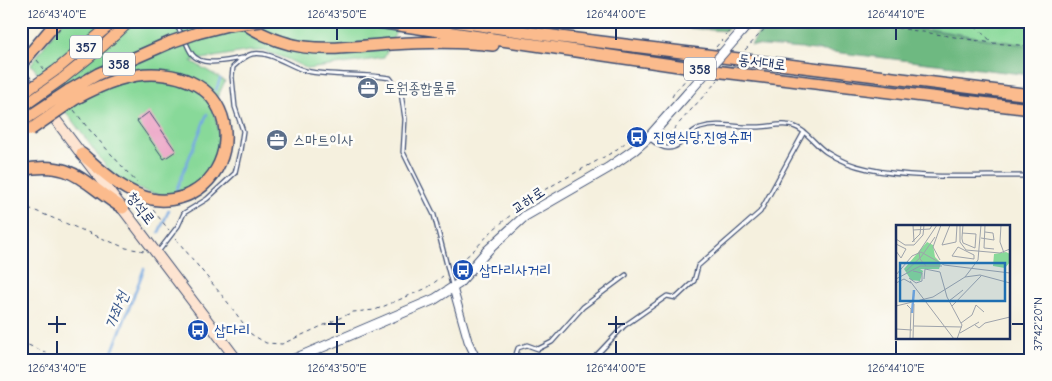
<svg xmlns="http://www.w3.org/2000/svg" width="1052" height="381" viewBox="0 0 1052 381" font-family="'Comic Neue','Poor Story',sans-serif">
<rect width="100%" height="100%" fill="#fdfcf7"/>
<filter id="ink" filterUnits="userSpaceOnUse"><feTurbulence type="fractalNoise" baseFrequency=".02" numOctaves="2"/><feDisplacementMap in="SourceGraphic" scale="10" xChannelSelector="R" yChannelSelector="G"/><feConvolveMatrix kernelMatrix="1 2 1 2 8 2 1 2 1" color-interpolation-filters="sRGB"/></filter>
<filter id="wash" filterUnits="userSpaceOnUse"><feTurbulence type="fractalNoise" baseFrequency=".0096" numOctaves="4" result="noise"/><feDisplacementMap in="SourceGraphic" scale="20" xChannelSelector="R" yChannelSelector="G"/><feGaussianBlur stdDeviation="1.12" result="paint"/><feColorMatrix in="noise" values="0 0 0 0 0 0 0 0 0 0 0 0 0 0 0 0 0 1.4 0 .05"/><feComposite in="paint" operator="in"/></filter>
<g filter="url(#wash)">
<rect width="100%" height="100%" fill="#f5f0de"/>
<path fill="#88d999" stroke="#52847c" d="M63,21h338l-17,37 -76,11 -21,-10 -23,-8h-15l-58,10 34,20 -13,28c9,22 10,44 -5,65 -16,24 -43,25 -68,15 -5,-2 -13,-4 -17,-7 -16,-13 -27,-31 -39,-47 -18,-24 -35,-47 -52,-71z
M930,21h101v25l-102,-17z"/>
<path fill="#6eb981" stroke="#447470" d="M652,21h83l-9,10 -51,-4z
M766,21h107l158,25v29l-215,-25 -65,-5z"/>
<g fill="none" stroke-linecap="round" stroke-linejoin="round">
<path stroke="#75a8e1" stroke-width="2.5" d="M216,90l4,-11
M176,190l31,-76
M159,232l10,-22
M109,360l35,-91"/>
</g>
<g id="blocks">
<path fill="#eba3c5" d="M149,112l27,39 -12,8 -27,-38z"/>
</g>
</g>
<g filter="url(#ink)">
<use href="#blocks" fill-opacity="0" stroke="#3c4c71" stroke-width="1"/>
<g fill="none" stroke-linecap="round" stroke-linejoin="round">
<g stroke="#3c4c71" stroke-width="5.5">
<path id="service" d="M173,21l9,13
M185,40c2,5 4,10 7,14 10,14 36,6 50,4
M649,138c6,4 13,11 20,10 12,0 20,-17 31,-20 18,-6 38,0 57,-1 10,0 20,-3 30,-2 17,1 26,18 39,27 12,8 28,14 42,17 48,11 113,6 163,7
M158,252l20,-26 6,-13 23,-14 28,-26 5,-22 3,-20 -8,-24 -3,-30 1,-10c6,-5 11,-11 19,-13 20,-3 36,12 54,17 28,6 57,2 84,7l11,15 4,26 -2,33 31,63 18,70
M514,360l4,-12 9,-3 11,4 14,-7 31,-35 43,-32
M592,360l32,-34 43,-30 9,2 18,-17 4,-15 62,-54 44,-80"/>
</g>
<g stroke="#3c4c71" stroke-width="9">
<path id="minor" d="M453,288l15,53 9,19"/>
</g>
<g stroke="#3c4c71" stroke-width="11">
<path id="tertiary" d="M742,31l8,-10
M292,360l143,-61 23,-15 30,-34 37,-34 83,-48 26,-18 15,-13 39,-44"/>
</g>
<g stroke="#3c4c71" stroke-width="12">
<path id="secondary" d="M21,74l216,286"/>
</g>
<g stroke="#3c4c71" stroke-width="12">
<path id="primary" d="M55,71l60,-50
M62,79l41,-33 27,-25"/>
</g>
<g stroke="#3c4c71" stroke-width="14">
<path id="trunk" d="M241,21c52,37 93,27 151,23 33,-2 68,-3 101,1
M371,21l335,49 325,39
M453,21l107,16 471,58
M197,33l31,-8
M68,91l30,-17 73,-32
M75,99c27,-15 59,-29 90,-24 17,2 36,9 47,23 24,30 14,77 -20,95 -11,6 -28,9 -40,6 -28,-6 -49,-27 -70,-45
M21,170c53,-11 62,14 102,38"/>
</g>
<path stroke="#3c4c71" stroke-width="1" stroke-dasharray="4 4" stroke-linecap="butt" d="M725,21h12
M802,21l30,5 35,-3 125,20 39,3
M969,21l22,20
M726,35l11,-13
M21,37l5,7
M716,47l6,-7
M745,50l27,-29
M37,60l7,9
M672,97l2,-4 14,-16
M74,110l13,17 50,56
M663,141l55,-61
M21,205l105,43 18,3
M153,210l16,20
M176,239l53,65 22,30 15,9 16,1 71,-32 22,-2 52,-22 16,-12
M454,267l18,-15 22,-23 41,-34 78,-43 32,-24
M21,342l43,18"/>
<use href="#service" stroke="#fff" stroke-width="3"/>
<use href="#minor" stroke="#fff" stroke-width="7"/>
<use href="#tertiary" stroke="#fff" stroke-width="9"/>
<use href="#secondary" stroke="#fde4d1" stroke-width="10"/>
<use href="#primary" stroke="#fbbb8d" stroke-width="10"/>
<use href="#trunk" stroke="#fbbb8d" stroke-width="11"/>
<g stroke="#3c4c71" stroke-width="11" stroke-linecap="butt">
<path id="tertiary-bridge" d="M688,93l54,-62"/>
</g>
<g stroke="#3c4c71" stroke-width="12" stroke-linecap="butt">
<path id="primary-bridge" d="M21,95l34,-24
M21,108l41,-29"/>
</g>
<g stroke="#3c4c71" stroke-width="14" stroke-linecap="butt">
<path id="trunk-bridge" d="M228,25l33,-4
M171,42l26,-9
M21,64l34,-40
M24,120l44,-29
M30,130l45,-31"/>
</g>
<use href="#tertiary-bridge" stroke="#fff" stroke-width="9"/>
<use href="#primary-bridge" stroke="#fbbb8d" stroke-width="10"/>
<use href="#trunk-bridge" stroke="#fbbb8d" stroke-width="11"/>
</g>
</g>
<path fill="none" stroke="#1b2f5e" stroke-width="2" d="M57,28v12M337,28v12M616,28v12M896,28v12M57,316v17M337,316v17M616,316v17M48,324h18M328,324h17M608,324h17M1012,324h12M57,341v13M337,341v13M616,341v13M896,341v13"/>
<defs>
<g id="office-disc" transform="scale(1.125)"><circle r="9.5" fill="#5c6f8a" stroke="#fdfcf7"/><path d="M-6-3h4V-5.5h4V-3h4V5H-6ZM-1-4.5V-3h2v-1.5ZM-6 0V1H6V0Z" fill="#fff"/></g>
<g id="bus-disc" transform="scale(1.125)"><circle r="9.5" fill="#1a4fb4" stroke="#fdfcf7"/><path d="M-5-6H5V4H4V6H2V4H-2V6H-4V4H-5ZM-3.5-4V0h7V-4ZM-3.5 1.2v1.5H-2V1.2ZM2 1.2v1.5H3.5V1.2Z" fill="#fff"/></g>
</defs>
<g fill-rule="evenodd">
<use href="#office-disc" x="368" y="88"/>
<use href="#bus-disc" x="637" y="137"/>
<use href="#office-disc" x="277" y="140"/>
<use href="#bus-disc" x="463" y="270"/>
<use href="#bus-disc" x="198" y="330"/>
</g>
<g text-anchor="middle" stroke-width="5" stroke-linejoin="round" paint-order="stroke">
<g fill="#fdfcf7" stroke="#5f6c8c" stroke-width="1">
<rect x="70" y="35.5" width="32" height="23" rx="4"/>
<rect x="103" y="52.5" width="32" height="23" rx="4"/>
<rect x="684" y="57.5" width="32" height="23" rx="4"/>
</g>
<g font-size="14" font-weight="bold" fill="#1b2f5e">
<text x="86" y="52">357</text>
<text x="119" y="69">358</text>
<text x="700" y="74">358</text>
</g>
<g font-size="15" fill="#1b2f5e" stroke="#fdfcf7">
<text transform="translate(762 62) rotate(7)" y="5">동서대로</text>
<text transform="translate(528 200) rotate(-34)" y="5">교하로</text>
<text transform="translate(141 208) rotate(53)" y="5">청석로</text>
</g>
<g font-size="15" fill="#4e5e75" stroke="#fdfcf7" text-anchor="start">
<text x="384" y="93">도원종합물류</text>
<text x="293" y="145">스마트이사</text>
</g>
<g font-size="15" fill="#164399" stroke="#fdfcf7" text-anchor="start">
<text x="653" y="142">진영식당,진영슈퍼</text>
<text x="479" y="275">삽다리사거리</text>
<text x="214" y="335">삽다리</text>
</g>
<g font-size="16" font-style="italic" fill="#3a598c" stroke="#fdfcf7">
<text transform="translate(116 310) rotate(-69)" y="6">가좌천</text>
</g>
</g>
<g transform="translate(896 225)">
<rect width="114" height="114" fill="#f5f0de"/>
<path d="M31,17l6,3 2,12 6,6 -2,6h-19l3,2 -3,10 -9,-1 -7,-11zM110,27l4,2v8l-5,6 -12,-2 1,-12z" fill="#88d999"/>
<path fill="none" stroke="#75a8e1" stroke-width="2.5" d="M16,88l2,-23"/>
<path fill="none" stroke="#9ea3ab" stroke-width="1" d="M17,0l1,17M54,0l-8,20 14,-3 1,-17M64,0v17l6,8 34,3 10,-4M89,0l-1,23 10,1M105,0l-1,17 4,11M17,5l17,-1 2,-4M66,8l14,1 -1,14 -12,-5 -1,-4v-2l1,-12M85,13l13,2 -1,-7 -8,-1M0,14l9,6h9l9,-10 1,-10M16,17l8,-8 1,-9M0,19l10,5 -5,9 -5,-7M62,22l16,8v4l-22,-3zM44,35l-7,-13 8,-22M30,41l-6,-7 -1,-7 18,-27M10,46l15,-14 14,-20M0,50l16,-19 9,-4 23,13 66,8M69,52l15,-2 30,8M13,53l7,5 6,-2v-8l-9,-2M0,54l24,-13h22M28,54l1,-10 15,3 7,25 15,28 -5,14M14,56l44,58M0,58l8,-4 7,4M53,76l14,-11M11,80l4,4 -1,30M0,81l37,-9 32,-20 13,-17 3,-35M56,81l29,-30M65,98l11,-8 4,-10 8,7M79,100l4,3 6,-5 25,-6M18,101l48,1M0,104l16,1M64,108l19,-11M17,114l1,-35"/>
<path fill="#1f6fb2" fill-opacity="0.15" stroke="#1f6fb2" stroke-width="2.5" d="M4,38h105v38h-105z"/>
<rect width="114" height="114" fill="none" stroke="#1b2f5e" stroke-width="2.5"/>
</g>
<rect width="1052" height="381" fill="none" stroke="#fdfcf7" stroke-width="55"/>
<rect x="28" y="28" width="996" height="326" fill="none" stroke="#1b2f5e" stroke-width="2"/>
<g font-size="12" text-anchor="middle" fill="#1b2f5e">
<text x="57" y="18">126°43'40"E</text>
<text x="337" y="18">126°43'50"E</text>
<text x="616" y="18">126°44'00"E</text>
<text x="896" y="18">126°44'10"E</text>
<text transform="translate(1038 324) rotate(-90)" y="4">37°42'20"N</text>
<text x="57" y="372">126°43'40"E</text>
<text x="337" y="372">126°43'50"E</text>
<text x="616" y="372">126°44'00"E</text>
<text x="896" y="372">126°44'10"E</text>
</g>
</svg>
